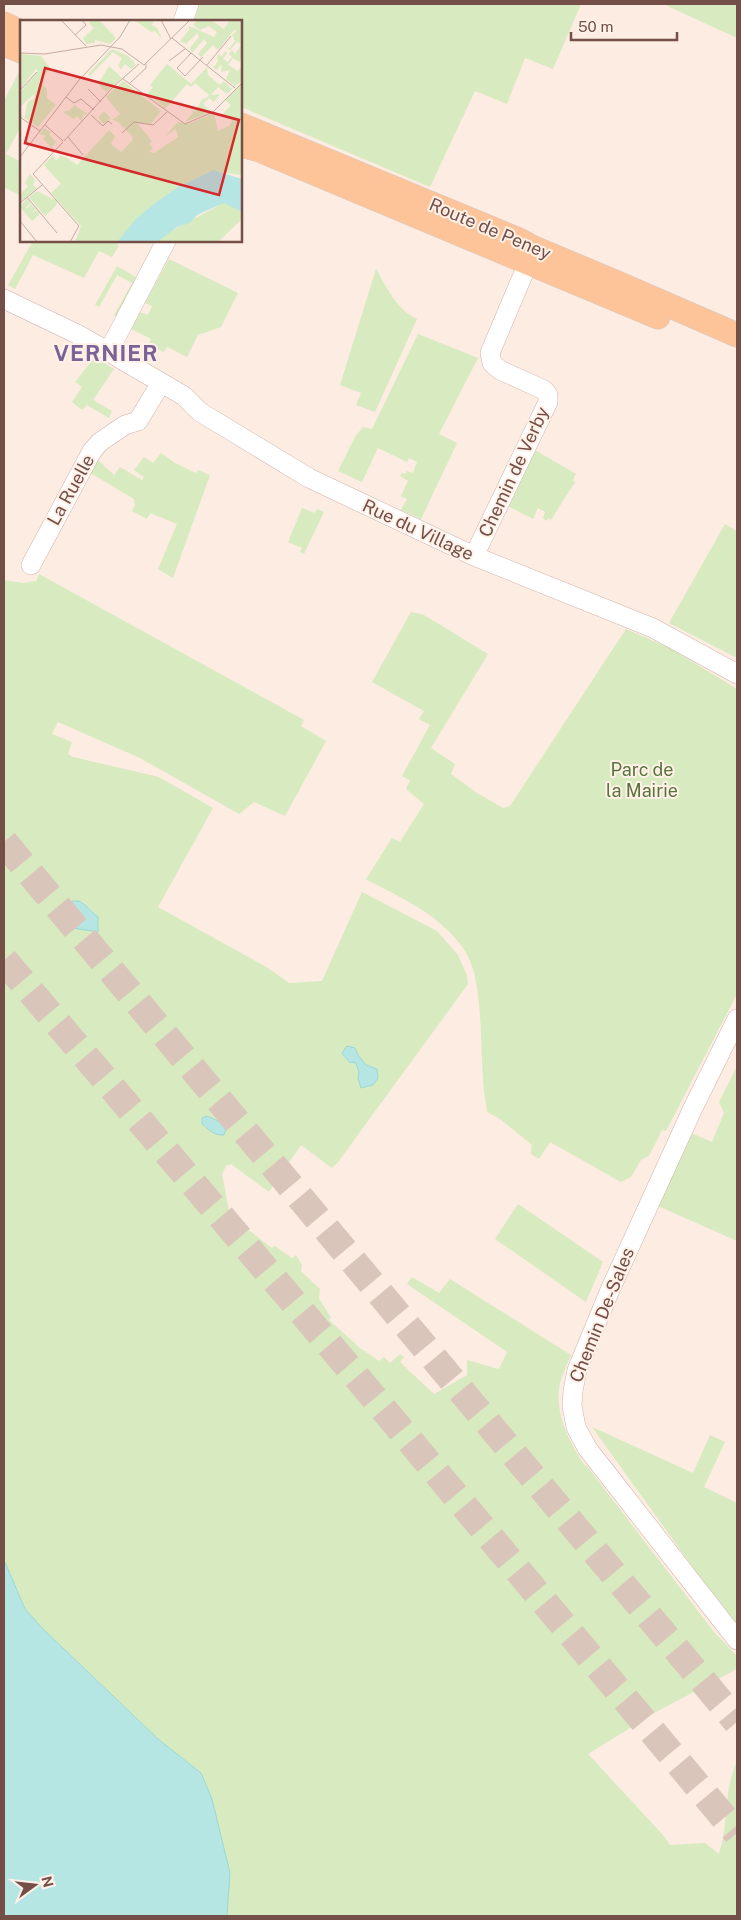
<svg xmlns="http://www.w3.org/2000/svg" width="741" height="1920" viewBox="0 0 741 1920" font-family="'Public Sans',sans-serif">
<rect width="100%" height="100%" fill="#fcece1"/>
<path fill="#d8eabf" d="M200,4h381l-28,65 -28,-11 -18,46 -32,-13 -45,96 -189,-80v-86h-47z
M663,4h74v34z
M21,68v58l-15,28 15,8v34l-17,-9v-86z
M33,241h86l-2,4 2,1 -7,11 -13,-6 -15,27 -51,-23 -18,34 -7,-4z
M169,259l69,34 -17,34 -23,8 -11,22 -20,-10 -3,5 -15,-7 2,-6 -20,-10 8,-17 9,3 4,-9 -7,-3z
M117,266l22,13 -22,38 -3,-2 18,-32 -15,-8 -18,32 -4,-2z
M376,269c11,19 20,40 41,50l-42,93 -19,-7 5,-12 -21,-8z
M418,334l60,24 -39,76 18,9 -36,76 -20,-9 6,-11 -6,-3 7,-15 -8,-5 2,-3 3,1 2,-3 6,2 4,-11 -8,-4 -2,4 -29,-14 -16,34 -24,-11 17,-34 8,-10 9,2z
M95,357l19,12 -21,31 19,11 -3,7 -22,-13 -5,5 -10,-8 10,-15 -7,-5z
M535,450l41,24 -3,6 2,2 -24,38 -3,-2 -1,3 -4,-3 2,-6 -7,-4 -5,11 -27,-14z
M161,453l14,10 21,10 2,-3 12,5 -37,103 -15,-9 19,-45 -27,-11 -3,6 -15,-8 3,-6 -1,-6 -47,-28 9,-13 18,17 6,-8 22,13 2,-3 -10,-7 10,-13 9,6z
M302,508l13,5 2,-4 7,3 -20,42 -4,-2 2,-4 -14,-6z
M725,524l12,7v125l-2,1 -66,-34z
M39,574l265,146 -3,6 25,15 -41,75 -31,-14 -15,12 -99,-56 -82,-36 -6,12 20,8 -4,12 5,3 86,20 54,31 -55,99 110,61 21,15 33,-2 40,-89 75,39 21,24 9,21 1,8 -130,178 -6,6 -31,-23 -32,47 -38,-28 -5,2 -4,8 8,42 42,32 3,-2 17,12 4,-3 6,10 -1,6 19,18 -1,10 12,18 -2,3 31,28 19,13 5,-4 6,6 10,-9 4,3 -4,5 34,32 33,-19v-15l32,9 8,-17 -100,-68 5,-7 27,16 11,-14 121,76c-4,10 -11,23 -12,34 -3,28 11,54 26,77l1,-1 128,167 23,24v13l-81,43 -68,42 75,81 7,10 35,-2 14,11c10,-31 4,-62 18,-93v155h-510l3,-43 -18,-74 -11,-26 -43,-34 -115,-110 -18,-20 -21,-49v-980l19,3 13,-2z
M411,612l13,3 64,39 -57,94 24,16 -4,10 26,19 26,15 7,-2 116,-177 44,19 67,41v305l-71,137 -4,-1 -13,26 -8,4 -10,17 -10,5 -71,-40 -11,17 -8,-5 1,-9 -32,-26 -13,-7c-1,-12 -4,-23 -4,-35 -3,-33 0,-91 -15,-121 -6,-11 -15,-21 -24,-29 -20,-20 -53,-34 -78,-48l26,-41 8,4 24,-38 -18,-15 4,-9 -8,-4 28,-51 -11,-6 5,-8 -52,-29z
M737,1066v175l-79,-35 33,-73 21,9 12,-29 -5,-11z
M518,1204l85,58 -17,40 -91,-63z
M592,1427l101,46 17,-38 15,7 -21,45 33,16v123l-17,-21z"/>
<path fill="#b5e6e4" stroke="#9bd8d6" d="M78,901c8,3 13,11 20,16v15l-25,-4 -10,-7c-4,-12 2,-21 15,-20z
M347,1046l8,2 3,7 8,10 11,4 1,9 -5,7 -12,3 -3,-10 1,-6 -3,-9 -4,-1 -2,1 -8,-10z
M207,1116l11,5 8,8 -2,6c-9,1 -15,-5 -22,-11v-6z
M4,1560l21,49 18,20 115,110 43,34 11,26 18,74 -3,43h-223z"/>
<g fill="none" stroke-linecap="round" stroke-linejoin="round">
<path stroke="#dac5bb" stroke-width="28" stroke-dasharray="28 14" stroke-linecap="butt" d="M4,842l733,880
M4,960l346,409 387,464"/>
<g stroke="#cfb4ab" stroke-width="20">
<path id="minor" d="M183,21l6,-17
M4,299l73,35 25,14
M112,345l54,-104
M114,355l70,41 16,16 109,66 165,78 179,72 84,46
M474,556l74,-154v-7l-4,-5 -44,-20 -8,-7 -2,-10 43,-102
M31,565l61,-114 8,-9 25,-17 13,-4 23,-38
M737,1019l-44,89 -83,182 -33,80 -4,21 -1,15 4,21 11,21 150,192"/>
</g>
<g stroke="#d5cac8" stroke-width="25">
<path id="major" d="M4,24l17,8
M4,44l17,7
M241,125l278,115 15,8 81,34 122,53
M241,145l16,4 401,168"/>
</g>
<use href="#minor" stroke="#fff" stroke-width="19"/>
<use href="#major" stroke="#fcc498" stroke-width="24"/>
</g>
<g text-anchor="middle" stroke-width="4" stroke-linejoin="round" paint-order="stroke">
<g font-size="18" fill="#744f48" stroke="#fff1e7">
<text transform="translate(490 229) rotate(23)" y="6">Route de Peney</text>
<text transform="translate(514 472) rotate(-65)" y="6">Chemin de Verby</text>
<text transform="translate(71 490) rotate(-61)" y="6">La Ruelle</text>
<text transform="translate(418 530) rotate(25)" y="6">Rue du Village</text>
<text transform="translate(602 1315) rotate(-68)" y="6">Chemin De-Sales</text>
</g>
<g font-size="18" fill="#58743d" stroke="#fff1e7">
<text x="642" y="776">Parc de<tspan x="642" dy="21">la Mairie</tspan></text>
</g>
<g font-size="22" font-weight="bold" letter-spacing="1" fill="#7c6397" stroke="#fff1e7">
<text x="106" y="361">VERNIER</text>
</g>
</g>
<g transform="translate(20 20)">
<rect width="222" height="222" fill="#fcece1"/>
<path d="M72,0h7l17,18 -6,6 -15,-4v3l-9,1 -3,-6 11,-10 -5,-5zM134,0l-2,5 5,3 5,11 -7,-8 -4,1 -15,-11zM178,0h13l13,9 6,-9 12,1v24l-5,-3 -7,8 -5,-3 4,2 6,-8 -3,-6 5,-4 -3,-1 -16,20 -5,-5 -12,12 -3,-3 9,-11 -3,-4 -12,14 -2,-5 9,-11 -2,-4 -11,11 -6,-3 9,-11v-4l25,11 3,-5 -8,-6 -9,4 -7,-5zM221,25l1,13 -3,4 -6,-4 -5,7 10,6 4,-5 -2,7 2,-1v9l-7,5 -9,-7 4,-9 -9,2 1,-8 -6,6 -5,-5 3,2 4,-6 -1,-4 2,-3 3,3 3,-6 2,2 -4,6 5,3 4,-5 -3,-3 3,-4 3,4zM92,29l16,7 8,9 -5,4 -6,-5 -4,5 -3,-3 4,-8 -9,-6 -23,24 -2,-2zM0,34l21,2 9,12 -11,14 8,7v9l9,7 -18,22 -18,-12 5,2 2,-14 7,-5v-4l-14,13v-15l18,-21 -2,-2 -16,20zM147,44l24,20 16,-17 1,8 12,10 4,-4 8,8 -5,5 -9,-7 -7,8 9,-1 -6,8 -5,-4 -6,6 8,8 -26,10 8,-9 -2,-4 4,3 8,-14 2,1 4,-4 -14,-12 -4,4 -4,-3 -22,25 -17,-16 5,-6 -3,-2zM89,46l13,12 -16,14 -8,-8zM103,61l38,30 -10,13 -14,-1 15,18 -3,3 4,4 -4,4 5,1 24,-16 -2,-8 -11,7 13,-14 10,2 26,-11 4,18 12,-6 2,-4 -10,-6 9,-10 -6,-5 17,-17v92l-32,-4 -32,16 -29,21 -30,34h-48h4l6,-16 -30,-33 10,-9 -17,-19 9,-10 3,6 4,-5 6,1 11,8 32,-35 6,6 -4,8 10,8 11,-11 1,-4 -15,-15 -8,-3 -6,5 -6,-6 6,-7 8,9 8,-6 -14,-17zM54,85l15,10 -6,-1 -1,8 -5,-6 -4,3 -10,-7 7,-2zM24,108l7,4 -2,2 7,8 -4,5 2,3 -11,-11 3,-3 -7,-2zM10,154l5,6 -2,5 4,3 -17,14v-7l8,-9 -3,-3zM17,171l20,10 -1,5 -11,10 -16,-19zM7,178l4,5 -5,4 1,2 4,-5 5,5 -5,4 6,-3 3,4 -8,7 -12,-14zM199,181l21,8 2,10 -24,23h-61l32,-31h6l-22,19 47,-25z" fill="#d8eabf"/>
<path d="M193,150l29,9v33l-18,-9 -27,12 -7,8 -13,4 -20,15h-40l19,-23 19,-16 23,-16z" fill="#b5e6e4"/>
<path fill="none" stroke="#c6ada4" stroke-width="1" d="M41,0l25,26M141,0l10,19M55,15l11,-10 -4,-5M152,18l63,50M0,33l25,1 56,-9 21,4 22,16 46,-45M171,33l-14,15 8,8 18,-19M149,41l16,-12M187,45l24,-29M103,59l62,45 28,-12 30,-30M109,64l17,-16v-4M68,69l13,13M0,70l17,-18M46,77l8,6 7,-4 13,11M71,95l12,11 5,-5 4,3M0,97l20,14M25,105l18,16M102,113l12,-11 19,3 14,-13M48,117l15,18M44,121l49,-54 26,-23M0,137l59,-77 41,-43 10,-17M13,154l46,52 -9,16M13,154l30,-32M7,177l30,36M0,183l22,-18M0,201l17,21"/>
<path fill="#d62828" fill-opacity="0.15" stroke="#d62828" stroke-width="2.5" d="M25,48l194,52 -20,75 -194,-52z"/>
<rect width="222" height="222" fill="none" stroke="#744f48" stroke-width="2.5"/>
</g>
<rect width="741" height="1920" fill="none" stroke="#744f48" stroke-width="10"/>
<g transform="translate(35 1885) rotate(75)" stroke="#fff1e7" stroke-width="4" paint-order="stroke">
<path d="M0-4L9 19L0 12L-9 19Z" fill="#744f48"/>
<text y="-8" font-size="14" font-weight="bold" text-anchor="middle" fill="#744f48">N</text>
</g>
<path d="M571 32v8h106v-8" fill="none" stroke="#744f48" stroke-width="2.5"/>
<text x="578" y="32" font-size="15" fill="#744f48" stroke="#fff1e7" stroke-width="4" paint-order="stroke">50 m</text>
</svg>
